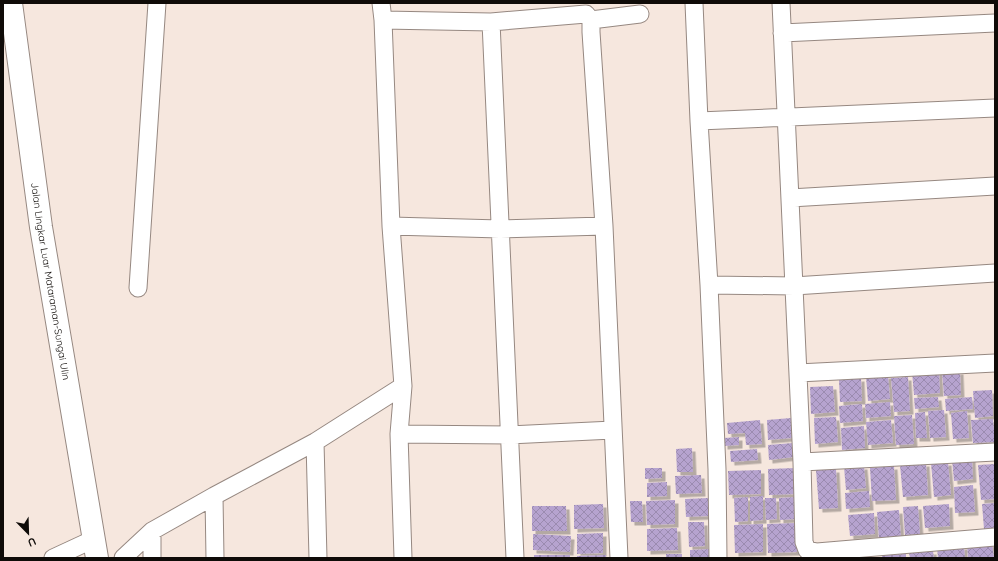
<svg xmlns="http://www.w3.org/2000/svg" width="998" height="561" viewBox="0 0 998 561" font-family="Quicksand,sans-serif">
<defs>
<pattern id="building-cross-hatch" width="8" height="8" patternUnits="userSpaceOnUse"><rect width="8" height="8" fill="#b6a3cf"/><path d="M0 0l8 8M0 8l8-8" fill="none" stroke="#9b8bb0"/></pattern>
<filter id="shadow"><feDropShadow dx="3.5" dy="3.5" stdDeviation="0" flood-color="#0004"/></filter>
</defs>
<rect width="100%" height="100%" fill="#f6e7de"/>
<path fill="url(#building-cross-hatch)" filter="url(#shadow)" d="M939,370l1,23 -26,2 -2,-23z
M960,371l1,24 -17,1 -2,-24z
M888,375l2,24 -22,2 -2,-24z
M908,377l2,34 -16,1 -3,-34z
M861,378l1,23 -22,1 -1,-22z
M833,386l2,26 -24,2 -1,-27z
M992,390l1,26 -18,2 -2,-27z
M938,397l1,10 -24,2 -1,-11z
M972,397l1,12 -27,2 -1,-12z
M890,402l1,14 -25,2 -1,-14z
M862,404l1,17 -23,2 -1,-17z
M944,410l2,27 -16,1 -2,-27z
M967,411l2,27 -16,1 -2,-26z
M925,412l2,26h-11l-1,-25z
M912,415l2,29 -18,1 -2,-29z
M836,417l2,25 -23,2 -1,-26z
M791,418l1,20 -24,2 -1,-20z
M993,419l2,23 -22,1 -2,-23z
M760,420l2,24 -16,1 -1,-12 -17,1 -1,-11z
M891,420l2,23 -25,2 -2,-23z
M864,426l1,22 -23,2 -1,-22z
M739,437v8l-15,1v-8z
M793,443l1,14 -25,3 -1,-15z
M692,448l1,24h-16l-1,-23z
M757,449l1,11 -27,2 -1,-11z
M972,458l1,21 -19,2 -2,-22z
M948,462l3,33 -17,2 -3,-34z
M926,463l2,32 -25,2 -3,-32z
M995,464v35l-14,1 -3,-35z
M864,466l2,22 -20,2 -2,-23z
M894,466l2,34 -24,1 -2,-33z
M645,468h17v10l-17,1z
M796,468l1,26 -28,1 -1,-26z
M836,469l2,39 -19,1 -3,-39z
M761,470v24l-32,1 -1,-24z
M701,475l1,18 -26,1 -1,-18z
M667,482v14l-20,1v-14z
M973,485l2,27 -20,1 -1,-26z
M869,491l1,16 -24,2 -1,-16z
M763,496v24l-13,1v-24z
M748,497v24l-13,1 -1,-24z
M796,497l1,22 -17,1 -1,-22z
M708,498v18l-22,1 -1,-18z
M765,498h11l1,21 -11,1z
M675,500v24l-28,1 -1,-24z
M630,501h12l1,21h-12z
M995,503v25l-11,1 -2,-25z
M603,504l1,24 -30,1v-24z
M949,504l1,22 -25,2 -2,-22z
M532,506h34l1,25h-35z
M918,506l2,28 -15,1 -2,-28z
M899,510l2,28 -22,2 -2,-28z
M874,513l1,21 -25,2 -2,-21z
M688,522h16l1,24 -16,1z
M796,523l1,29 -29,1 -1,-29z
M763,524v28l-28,1 -1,-28z
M677,528l1,22 -31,1v-22z
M603,533v20l-26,1v-20z
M533,534l38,2 -1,16 -37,-2z
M992,543l2,15h-26l-1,-13z
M964,546l1,12h-27l-1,-10z
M709,549l1,9h-20v-8z
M933,551l1,7h-24l-1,-5z
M666,554h16v4h-16z
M906,554v4h-24v-3z
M534,555h36v3h-36z
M606,555v3h-29v-2z"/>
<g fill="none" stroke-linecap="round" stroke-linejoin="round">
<g stroke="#968881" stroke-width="19">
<path id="minor" d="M381,3l2,17 8,206 12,160 -4,48 4,124
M694,3l5,118 10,164 8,184 1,89
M781,3l21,459 2,80 3,8 10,2 178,-15
M383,20l108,2 95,-8 5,6v12l13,194 15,332
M591,20l49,-6
M491,22l24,536
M782,33l213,-10
M699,121l296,-13
M790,198l205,-12
M391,226l109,3 104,-3
M709,285l85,1 201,-13
M138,288l19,-285
M798,373l197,-10
M399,434l110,1 104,-5
M315,442l3,116
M802,462l193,-10
M214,496l1,62
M152,531v27
M53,558l41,-19
M123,558l29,-27 62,-35 101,-54 88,-56"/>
</g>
<g stroke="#968881" stroke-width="24">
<g id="primary">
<path id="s1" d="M11,3l30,224 56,331"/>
</g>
</g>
<use href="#minor" stroke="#fff" stroke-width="17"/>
<use href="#primary" stroke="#fff" stroke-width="22"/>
</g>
<g text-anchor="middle" stroke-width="3" stroke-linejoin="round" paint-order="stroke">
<g font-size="10" fill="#0f0b08" stroke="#f6e7de">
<text dy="4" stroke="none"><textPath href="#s1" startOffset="281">Jalan Lingkar Luar Mataraman-Sungai Ulin</textPath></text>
</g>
</g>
<rect width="998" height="561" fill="none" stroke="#0f0b08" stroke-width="8"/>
<g transform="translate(28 533) rotate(157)" stroke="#f6e7de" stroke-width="3" paint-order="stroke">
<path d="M0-3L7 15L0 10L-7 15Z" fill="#0f0b08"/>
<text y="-6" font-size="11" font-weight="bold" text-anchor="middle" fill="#0f0b08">U</text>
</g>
</svg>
